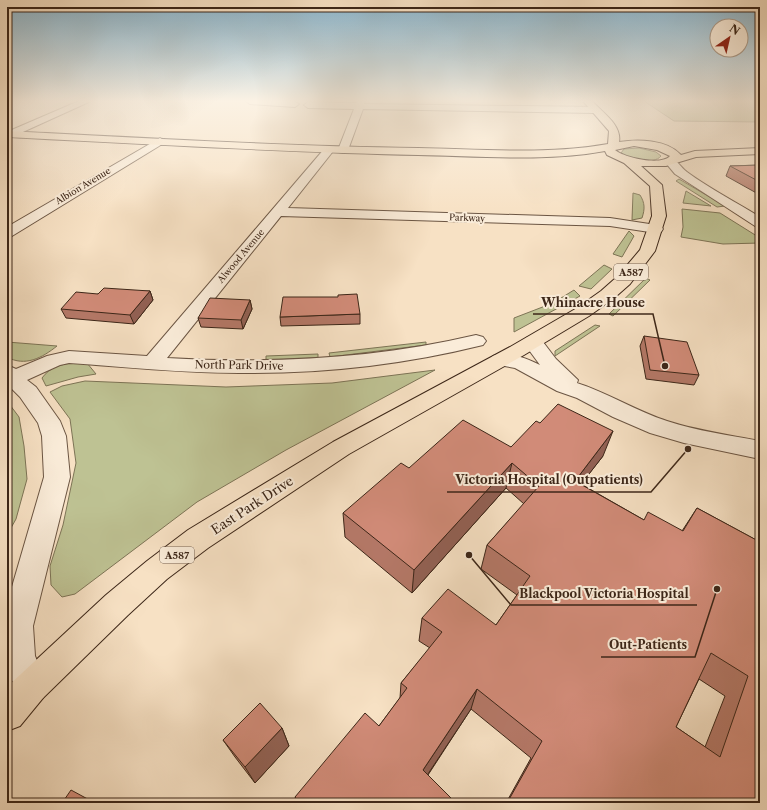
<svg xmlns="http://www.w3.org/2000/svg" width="767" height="810" viewBox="0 0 767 810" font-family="'Libre Caslon Text',serif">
<rect width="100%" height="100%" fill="#f7e1c4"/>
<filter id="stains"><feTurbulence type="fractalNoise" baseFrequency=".005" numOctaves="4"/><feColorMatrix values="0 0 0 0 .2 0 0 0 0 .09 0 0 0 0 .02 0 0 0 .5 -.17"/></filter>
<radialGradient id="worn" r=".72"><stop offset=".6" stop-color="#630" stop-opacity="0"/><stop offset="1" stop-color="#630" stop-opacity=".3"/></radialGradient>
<path fill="#bec293" stroke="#7d7456" d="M644,101h116v21l-86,-1z
M639,148l17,4 5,4c-7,9 -32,4 -40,-3l3,-4z
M679,179l46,27 -8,1 -41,-26z
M686,191l25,15 -28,-3z
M633,193l7,2c5,8 5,14 2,23l-10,2z
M682,209l38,4 40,25v5l-37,1 -42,-7 2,-10z
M629,231l5,5 -12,21 -9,-3z
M604,265l8,4 -21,20 -12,-3z
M646,278l4,2 -37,36 -4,-2z
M574,290l6,6 -66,36v-14l39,-15z
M595,325l5,1 -45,30v-5z
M7,342l50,4c-15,12 -32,21 -50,11z
M426,342v3l-96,12 -1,-4z
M318,354v4l-52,2v-4z
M74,363h13l9,11 -18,3 -32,9 -4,-8c8,-11 19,-14 32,-15z
M435,370l-149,80 -89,52 -122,92 -13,3 -11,-12 -1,-19 13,-41 13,-62 -6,-44 -20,-27 12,-6 23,-5 141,6 106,-4z
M7,401l12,16 5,29 3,33 -11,40 -9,16z"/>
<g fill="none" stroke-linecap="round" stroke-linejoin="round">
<g stroke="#6b5543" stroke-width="2">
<path id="minor" d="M79,101h12l-77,35h-7v-4z
M246,101h47l6,3 -4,3 -45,-3z
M357,101h8l-1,3 232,3 5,3 -5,3 -233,-4 -15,41 -5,3 -4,-1 -1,-2 16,-41 -46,-1 -4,-3 4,-3 48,1z
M160,138l5,3 -1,2 -152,93 -5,1v-10z
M329,147l5,3 -46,58 322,10 46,7 5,1 2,3 -2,3 -5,1 -46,-7 -329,-10 -114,142c104,6 207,1 309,-23l7,2 3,4 -3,4c-80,20 -162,29 -244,28 -57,0 -113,-6 -170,-10l-9,2 -33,15 9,7 24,34 6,15 4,41 -37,149 2,30 13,30 -5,12 -12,5 -12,-5 -12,-30v-64l37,-127 -2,-41 -4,-13 -18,-26 -13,-13v-19l9,4 31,-13 22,-5 78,5 178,-208z
M671,159c7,1 10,9 16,13 23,17 49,30 73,45v10l-5,-1 -80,-52 -10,-12z
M533,336l7,2 16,21 22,21 -1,3c31,10 59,28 90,38 30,10 62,14 93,20v18l-76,-16 -34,-10 -37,-16 -36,-19 -20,-7 -42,-23 -22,-4 -3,-4 3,-4c16,-5 33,2 47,9l-17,-23 3,-4z"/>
</g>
<g stroke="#3c2618" stroke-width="2">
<path id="major" d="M583,101h9c11,12 30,24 27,41 18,-3 48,-3 62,13l14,-4 65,-3v6l-64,3 -30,9h-25l21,19 4,31 -11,35 -25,33 -17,15 -24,17 -65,39 -175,99 -141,94 -41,31 -39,36 -85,83 -23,28 -13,5v-44l99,-92 41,-34 41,-31 145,-88 177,-95 67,-39 24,-17 17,-15 22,-26 12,-34 -2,-30 -26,-23 -17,-8 -2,-4c-59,11 -127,5 -187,4 -137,-3 -274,-11 -411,-18v-6c137,7 274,15 411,17 62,1 128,7 190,-4l1,-13zM634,146l23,4 13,6c-9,10 -45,2 -55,-6z"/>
</g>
<use href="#minor" fill="#faecd9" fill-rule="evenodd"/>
<use href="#major" fill="#f7e1c4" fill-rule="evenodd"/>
</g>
<path fill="#b47867" stroke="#3c2618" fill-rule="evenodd" d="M760,165v30l-34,-19 4,-10z
M150,291l3,9 -19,24 -68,-6 -5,-9 37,-15z
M250,300l2,9 -9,20 -42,-2 -3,-9z
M360,314v10l-79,2 -1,-9z
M644,336l55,39 -5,10 -48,-6 -6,-33z
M511,447l92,9 -22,28 63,36 38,11 15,-23 63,34v261h-254l25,-45 -60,-49 -43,66 28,28h-158l-3,-6 84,-71 21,-28 1,-15 29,-35 -11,-7 3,-23 74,7 21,-30 -36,-26 6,-24 37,-41 -18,-16 -94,105 -67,-56 -2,-24 66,-45zM699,679l26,17 -20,51 -29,-20z
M282,728l7,18 -34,37 -20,-26 -12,-17z"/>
<path fill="#926154" stroke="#3c2618" d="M150,291l3,9 -19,24 -4,-9z
M7,293l2,4 -2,2z
M250,300l2,9 -9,20 -2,-9z
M613,431l-10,25 -38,49 10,-24z
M512,463l-6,25 -94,105 2,-23z
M477,689l-6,20 -51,77 3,-16z
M282,728l7,18 -34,37 -10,-16z"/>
<path fill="#d18b78" stroke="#3c2618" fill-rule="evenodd" d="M760,165v17l-30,-16z
M104,288l46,3 -20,24 -69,-6 15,-17 22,2z
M357,294l3,20 -80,3 3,-20h55v-2z
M210,298l40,2 -9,20 -43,-2z
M644,336l43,6 12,33 -49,-5z
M558,404l55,27 -38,50 69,39 4,-8 35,19 14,-23 63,34v261h-253l35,-62 -65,-52 -54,81 33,33h-156l-5,-6 70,-84 14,13 28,-38 -6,-5 41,-51 -20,-14 26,-29 48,36 34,-49 -43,-31 52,-59 -27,-23 -98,107 -71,-57 58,-50 8,5 54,-48 48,27 25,-26 4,2zM711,653l37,23 -28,81 -44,-30z
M260,703l22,25 -37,39 -22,-27z
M71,790l24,13h-33z"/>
<linearGradient id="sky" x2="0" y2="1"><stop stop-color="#8ab8d2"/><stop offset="0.47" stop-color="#fbf2e4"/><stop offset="1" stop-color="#fbf2e4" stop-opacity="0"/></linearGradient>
<rect width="767" height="215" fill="url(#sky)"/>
<g text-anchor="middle" stroke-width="4" stroke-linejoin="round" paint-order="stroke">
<g font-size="9" fill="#3c2618" stroke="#faecd9">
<text transform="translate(83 186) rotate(-31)" y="3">Albion Avenue</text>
<text transform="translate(467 218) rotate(2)" y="3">Parkway</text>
<text transform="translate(241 256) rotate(-50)" y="3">Alwood Avenue</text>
</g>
<g fill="#faecd9" stroke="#756152" stroke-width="1">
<rect x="614" y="264" width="34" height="16" rx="3"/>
<rect x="160" y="547" width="34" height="16" rx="3"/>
</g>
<g font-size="10" font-weight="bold" fill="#3c2618">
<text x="631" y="276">A587</text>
<text x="177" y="559">A587</text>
</g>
<g font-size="11" fill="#3c2618" stroke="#faecd9">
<text transform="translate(239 365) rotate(1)" y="4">North Park Drive</text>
</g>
<g font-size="13" fill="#3c2618" stroke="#faecd9">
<text transform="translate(252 505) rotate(-33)" y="5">East Park Drive</text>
</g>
</g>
<path fill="none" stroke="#3c2618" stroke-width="1.5" d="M665 366L653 314H533M688 449L651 492H447M469 555L511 605H697M717 589L695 657H601"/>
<g fill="#3c2618" stroke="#faecd9" stroke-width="1.5">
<circle cx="665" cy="366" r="4"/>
<circle cx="688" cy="449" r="4"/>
<circle cx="469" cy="555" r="4"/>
<circle cx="717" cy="589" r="4"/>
</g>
<g font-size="12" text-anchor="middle" font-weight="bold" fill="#3c2618" stroke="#faecd9" stroke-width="4" stroke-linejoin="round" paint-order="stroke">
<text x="593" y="307">Whinacre House</text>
<text x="549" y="484">Victoria Hospital (Outpatients)</text>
<text x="604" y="598">Blackpool Victoria Hospital</text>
<text x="648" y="649">Out-Patients</text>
</g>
<rect width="767" height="810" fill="none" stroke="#f7e1c4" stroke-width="24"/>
<rect x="8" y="8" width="751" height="794" fill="none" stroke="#3c2618" stroke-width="2"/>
<rect x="12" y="12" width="743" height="786" fill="none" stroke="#3c2618"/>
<g transform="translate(729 38) rotate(34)"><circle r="19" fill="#faecd9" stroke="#ae9d8c"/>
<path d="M0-3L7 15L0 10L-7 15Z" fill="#8f2418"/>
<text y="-6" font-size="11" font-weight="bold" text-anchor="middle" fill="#3c2618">N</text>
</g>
<rect width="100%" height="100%" filter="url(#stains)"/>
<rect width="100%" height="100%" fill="url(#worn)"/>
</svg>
